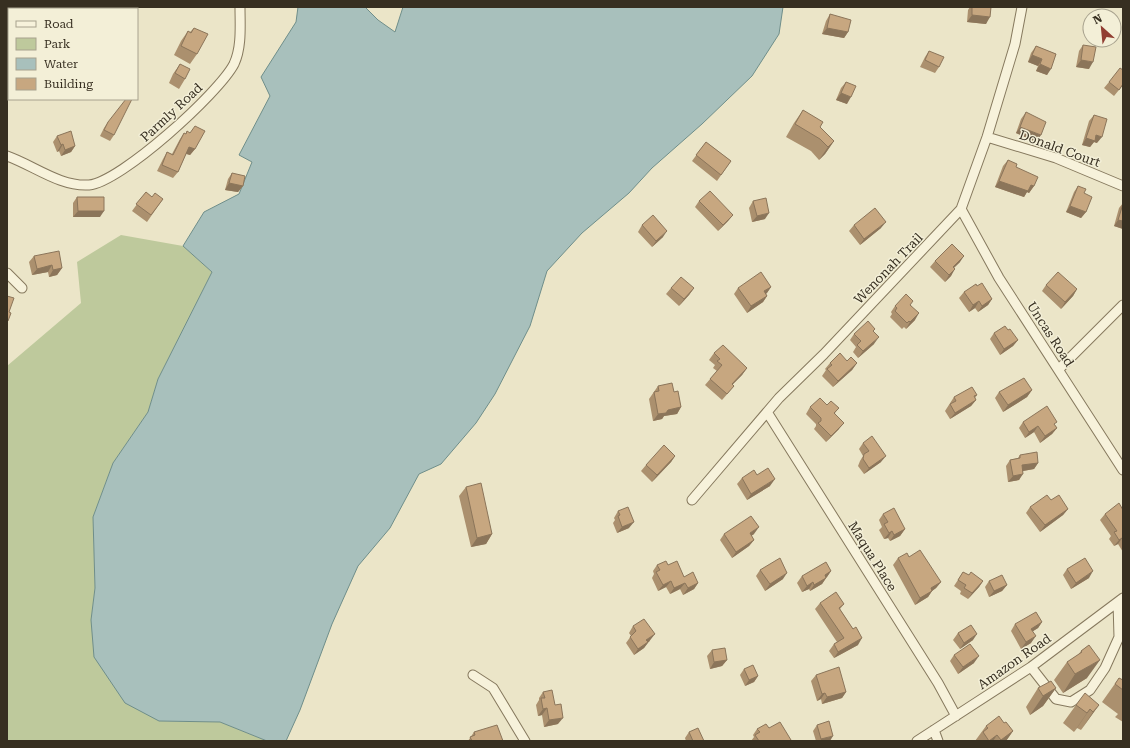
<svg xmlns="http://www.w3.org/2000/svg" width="1130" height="748" viewBox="0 0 1130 748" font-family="'Roboto Serif',serif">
<rect width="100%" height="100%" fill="#ebe5c8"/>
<path fill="#bec99c" d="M121,235l62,11 29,26 -54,107 -10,33 -35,51 -20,54 2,71 -4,32 68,101 61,1 47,19h-260v-375l74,-63 -4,-41z"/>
<path fill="#a8c0bc" stroke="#6f8e8a" d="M298,7h67l13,13 17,12 8,-25h380l-4,27 -27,42 -50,48 -50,44 -23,25 -47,40 -35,38 -17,55 -35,68 -19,29 -35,41 -22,10 -29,54 -32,38 -26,58 -32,86 -14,31h-19l-47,-19 -61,-1 -34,-18 -31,-46 -3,-37 4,-32 -2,-71 20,-54 35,-51 10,-33 54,-107 -29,-26 21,-34 35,-18 13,-32 -13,-7 31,-59 -9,-19 35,-55z"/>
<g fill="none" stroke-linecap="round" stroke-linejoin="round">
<g stroke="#86795e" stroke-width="11">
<path id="minor" d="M987,137l69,21 67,28
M7,156c26,9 53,31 82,29 32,-3 130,-92 145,-121 8,-17 6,-39 6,-57
M961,209l38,69 124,192
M7,273l15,15
M1059,369l64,-64
M767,412l171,271 18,33
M692,500l87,-102 45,-44 137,-145 26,-72 28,-93 7,-37
M1031,667l25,32 15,3 19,-12 15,-22 14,-31 -1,-35
M473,675l20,13 32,53
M934,730l4,11
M917,741l114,-74 92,-69"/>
</g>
<use href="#minor" stroke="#f7f2db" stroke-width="9"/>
</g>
<path fill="#ab906e" d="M970,7h21l-5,17 -19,-2 1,-12z
M830,14l18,18 -4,6 -22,-4 4,-13z
M194,28l3,26 -7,10 -16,-9 7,-14 7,-10 2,1z
M1083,45l6,24 -13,-2 3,-16z
M1036,46l20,8 -9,21 -11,-4 2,-5 -10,-4 3,-9z
M929,51l10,16 -4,6 -15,-6 5,-10z
M180,64l5,15 -6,10 -10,-6 4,-9z
M846,82l1,22 -11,-4 5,-12z
M1109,82l14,3 -9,11 -10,-8z
M803,110l31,31 -9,13 -6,6 -8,-9 -25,-14 8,-14z
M1026,112l10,30 -20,-9 5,-14z
M1094,115l3,28 -3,-1 -4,5 -8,-2 7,-24z
M108,122l6,13 -4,6 -10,-5 4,-8z
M187,131l8,18 -5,6 -4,-1 -8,18 -5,6 -16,-7 6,-12 4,-7 5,2 8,-15 4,-6 2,1z
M57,136l18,10 -4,6 -10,4 -2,-5 -2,1 -4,-10z
M706,142l25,19 -14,20 -25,-20z
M1008,160l8,7 18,19 -5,7 -2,-1 -3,5 -29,-10 8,-21z
M232,173l11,13 -5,6 -13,-2 3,-11z
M1078,186l8,26 -5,6 -15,-6 8,-20z
M146,192l6,5 11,2 -16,23 -15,-11z
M77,197l23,20h-27v-14z
M699,201l34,14 -5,6 -10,10 -23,-24z
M753,201l12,18 -13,3 -3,-14z
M1123,203v26l-9,-3 5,-18z
M642,225l21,12 -11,10 -14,-15z
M854,225l27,3 -21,17 -11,-14z
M34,256l28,12 -5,7 -8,2 -1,-5 -16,3 -3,-13z
M935,261l25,1 -6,6 -3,8 -6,6 -15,-15z
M1046,285l31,4 -4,7 -12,13 -19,-18z
M977,286l15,13 -4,6 -10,7 -3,-4 -6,4 -10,-14 5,-6z
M771,287l-5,7 1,2 -4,6 -16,11 -13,-19 4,-6z
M671,288h23l-5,7 -10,11 -13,-12z
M911,305l4,15 -9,9 -2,-2 -2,2 -12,-12 2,-3 -1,-2 4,-6z
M1008,330l10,10 -5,6 -13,9 -10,-16 4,-6z
M873,331l1,13 -16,14 -5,-6 3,-5 -6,-7 4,-6z
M714,353l33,15 -5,7 -9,9 -4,8 -7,8 -17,-15 12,-14 -4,-3 2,-3 -6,-5z
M847,361l10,2 -5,7 -19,17 -11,-11 4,-6 -1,-1 5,-6z
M658,386l16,6 7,15 -4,7 -13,2 -2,3 -9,2 -4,-22z
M1032,390l-5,7 -24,15 -8,-14 4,-6z
M977,395l-2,3 1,2 -5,6 -21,13 -5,-8 9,-14z
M827,405l12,3 -4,5 4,16 -13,13 -12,-13 2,-3v-2l-10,-10 4,-7z
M1023,422l32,3 2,3 -5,6 -12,9 -6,-11 -9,6 -6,-10z
M863,443l18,19 -17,12 -6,-8 2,-5 3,-5 -4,-7z
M1020,455l18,8 -4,6 -11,2 -4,9 -11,2 -2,-16 4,-6 8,-2z
M675,456l-4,6 -19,20 -11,-11 5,-6z
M742,478l28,8 -23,14 -10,-16z
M466,487l26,47 -6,10 -15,3 -12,-51z
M1051,500l17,9 -5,6 -23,17 -14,-19 4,-6z
M1123,510v42l-5,-8 -4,2 -5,-7 2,-3 -11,-16 5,-6z
M618,511l11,17 -12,5 -4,-10 2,-3 -1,-2z
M883,514l22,15 -5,7 -10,5 -2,-3 -4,1 -5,-9 3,-3 -3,-7z
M724,534h30l-3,2 3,4 -5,6 -17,12 -12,-18z
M909,557l32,25 -5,6 -4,3 -4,6 -13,8 -22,-40 5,-7z
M657,565h11l16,12 14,6 -4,6 -11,6 -3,-6 -10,5 -4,-7 -8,4 -6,-13 2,-4 -1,-3z
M1067,569l22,9 -18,11 -8,-14z
M760,570l23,9 -18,12 -9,-15z
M831,571l-9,13 -12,7 -1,-2 -7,3 -5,-9 5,-7z
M963,572l6,3 14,6 -4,6 -11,12 -8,-5 1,-3 -7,-5z
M989,581l18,4 -5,6 -13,6 -4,-10z
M820,603l24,1 -4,5 13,20 5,16 -24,13 -5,-7 5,-7 3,-2 -22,-33z
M1042,622l-4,6 -5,3 -2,12 -10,6 -10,-18 4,-7z
M633,626l17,15 -2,1 -4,6 -10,7 -8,-12 5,-7 -2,-3z
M958,633l15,7 -13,9 -7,-9z
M1089,645l-2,33 -24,15 -9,-13 13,-18 11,-7 3,-4z
M712,650l15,10 -5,6 -12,3 -3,-13z
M954,655l20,8 -16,11 -8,-13z
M744,669l14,7 -4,6 -9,4 -5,-11z
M816,675l30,17 -4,6 -20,6 -1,-5 -4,2 -6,-20z
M1119,678l4,2v42l-8,-5 3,-3 -16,-12z
M1038,688h18l-13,18 -13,9 -4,-8z
M543,692l15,32 -14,3 -2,-12 -4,1 -2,-11 3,-5v-2z
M1076,705h23l-18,25 -4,-2 -3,4 -11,-9z
M1004,723l9,8 -7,10h-31l11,-15z
M817,725l13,16h-14l-3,-10z
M769,728l21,13h-39l3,-4 -1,-2 4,-6z
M474,732l29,9h-35z
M689,732l15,9h-18l-1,-3z"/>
<path fill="#8b755a" d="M972,15l18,2 -4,7 -19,-2z
M9,24v3l-2,2v-4z
M827,28l21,4 -4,6 -22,-4z
M1032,55l10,4 -4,7 -10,-4z
M1081,60l12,2 -4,7 -13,-2z
M1040,64l11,5 -4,6 -11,-4z
M841,93l10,4 -4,7 -11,-4z
M1020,127l21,8 -5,7 -20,-9z
M1096,135l6,2 -5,6 -3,-1 -4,5 -8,-2 4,-7z
M834,141l-9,13 -6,6 9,-13z
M63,144l-4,7 -2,1 4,-7z
M75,146l-4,6 -10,4 4,-6z
M189,147l6,2 -5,6 -6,-2z
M999,181l32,4 3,1 -5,7 -2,-1 -3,5 -29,-10z
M229,183l14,3 -5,6 -13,-2z
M1070,206l16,6 -5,6 -15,-6z
M78,211h26l-4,6h-27z
M769,213l-4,6 -13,3 5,-6z
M733,215l-5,6 -10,10 5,-6z
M1118,220l5,1v8l-9,-3z
M886,222l-5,6 -21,17 4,-6z
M667,231l-4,6 -11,10 4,-6z
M964,256l-4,6 -12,11 5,-6z
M52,265l-4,7 -16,3 5,-6z
M62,268l-5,7 -8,2 4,-7z
M955,269l-4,7 -6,6 4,-7z
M771,287l-4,6 -7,5 4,-7z
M694,288l-5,7 -10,11 5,-7z
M1077,289l-4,7 -12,13 4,-7z
M767,296l-4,6 -16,11 4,-7z
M992,299l-4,6 -10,7 4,-6z
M979,301l-4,7 -6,4 4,-7z
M919,313l-4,7 -9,9 4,-7z
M879,337l-5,7 -16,14 5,-7z
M1018,340l-5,6 -13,9 4,-6z
M857,363l-5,7 -19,17 5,-6z
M747,368l-5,7 -15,15 5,-6z
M1032,390l-5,7 -24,15 5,-7z
M976,400l-5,6 -21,13 5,-6z
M681,407l-4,7 -13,2 -2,3 -9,2 5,-7 10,-4z
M844,423l-5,6 -13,13 5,-6z
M1038,426l-4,6 -9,6 4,-6z
M1057,428l-5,6 -12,9 5,-7z
M675,456l-4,6 -19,20 5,-7z
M886,456l-5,6 -17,12 5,-6z
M1038,463l-4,6 -17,3 5,-7z
M1023,474l-4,6 -11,2 5,-6z
M775,479l-5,7 -23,14 4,-6z
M1068,509l-5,6 -23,17 5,-7z
M634,522l-5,6 -12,5 5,-6z
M759,527l-5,7 -9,6 5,-7z
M905,529l-5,7 -10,5 4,-6z
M892,531l-4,7 -4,1 5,-6z
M492,534l-6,10 -15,3 6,-9z
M1122,538l-4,6 -4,2 5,-6z
M754,540l-5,6 -17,12 4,-6z
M831,571l-4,6 -7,4 5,-6z
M1093,571l-4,7 -18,11 5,-6z
M787,573l-4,6 -18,12 5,-7z
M826,578l-4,6 -12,7 4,-6z
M671,581l-5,6 -8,4 5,-6z
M983,581l-4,6 -11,12 4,-6z
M813,582l-4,7 -7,3 5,-6z
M941,582l-5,6 -4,3 -4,6 -13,8 5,-7 11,-10z
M685,583l-5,6 -10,5 4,-6z
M698,583l-4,6 -11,6 5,-7z
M1007,585l-5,6 -13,6 5,-6z
M1042,622l-4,6 -11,7 4,-6z
M655,634l-11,14 -10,7 4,-6 8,-9z
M977,634l-4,6 -13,9 4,-6z
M1036,636l-5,7 -10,6 5,-7z
M862,638l-4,7 -24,13 4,-6z
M979,656l-5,7 -16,11 5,-7z
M727,660l-5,6 -12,3 4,-7z
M1100,660l-13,18 -24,15 12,-19z
M758,676l-4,6 -9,4 4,-6z
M1056,688l-13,18 -13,9 13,-19z
M846,692l-4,6 -20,6 5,-7z
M825,693l-4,6 -4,2 5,-7z
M1099,705l-13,18 -5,7 12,-18z
M547,708l-5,7 -4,1 5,-7z
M1090,709l-13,19 -3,4 13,-19z
M563,718l-5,6 -14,3 5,-7z
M1013,731l-7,10h-5v-1z
M997,735l-4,6h-4z
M833,736l-3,5h-10l1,-2z"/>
<path fill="#c7a780" stroke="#8b755a" d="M972,7h19l-1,10 -18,-2z
M7,13l2,3v8l-2,1z
M830,14l21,6 -3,12 -21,-4z
M194,28l14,6 -11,20 -16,-8 7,-15 3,2z
M1083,45l13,2 -3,15 -12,-2z
M1036,46l20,8 -5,15 -11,-5 2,-5 -10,-4z
M929,51l15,6 -5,10 -14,-7z
M180,64l10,5 -5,10 -10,-6z
M1120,68l3,2v14l-4,6 -10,-8z
M846,82l10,4 -5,11 -10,-4z
M126,99h6l-18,36 -10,-5 4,-8z
M803,110l20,12 -3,5 14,14 -6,6 -8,-8 -25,-15z
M1026,112l20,10 -5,13 -21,-8z
M1094,115l13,4 -5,18 -6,-2 -1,6 -9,-3z
M195,126l10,5 -10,18 -6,-2 -11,25 -16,-7 5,-13 6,3 11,-22 2,1 1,-3 3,2z
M71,131l4,15 -10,4 -2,-6 -2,1 -4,-9z
M706,142l25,19 -10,14 -25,-20z
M1008,160l9,4 -1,3 22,10 -4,9 -3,-1 -3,6 -29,-10z
M232,173l13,3 -2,10 -14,-3z
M1078,186l8,3 -2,4 8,4 -6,15 -16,-6z
M710,191l23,24 -10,10 -24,-24z
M146,192l6,5 3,-4 8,6 -12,16 -15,-11z
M77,197h27v14h-26z
M766,198l3,15 -12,3 -4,-15z
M1123,204v17l-5,-1z
M875,208l11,14 -22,17 -10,-14z
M653,215l14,16 -11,10 -14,-16z
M952,244l12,12 -11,11 2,2 -6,6 -14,-14z
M59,251l3,17 -9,2 -1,-5 -15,4 -3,-13z
M761,272l10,15 -7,4 3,5 -16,10 -13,-18z
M1058,272l19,17 -12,13 -19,-17z
M681,277l13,11 -10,11 -13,-11z
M982,283l10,16 -10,7 -3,-5 -6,4 -9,-13 12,-8 1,2z
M906,294l7,7 -3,4 9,8 -9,9 -1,-1 -2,2 -12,-12 2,-3 -2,-2z
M7,296l7,2 -5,14 2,1 -3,8 -1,-1z
M868,321l7,8 -2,2 6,6 -16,14 -6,-6 4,-4 -7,-7z
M1005,326l3,4 2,-1 8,11 -14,9 -10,-16z
M723,345l24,23 -15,16 2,2 -7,8 -17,-15 12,-14 -5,-4 3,-2 -6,-6z
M840,353l7,8 4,-4 6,6 -19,18 -11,-12 5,-4 -2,-2z
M1024,378l8,12 -24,15 -9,-13z
M672,383l2,9 4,-1 3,16 -13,3 -2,3 -8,1 -4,-22 5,-1 -1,-5z
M972,387l5,8 -3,1 2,4 -21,13 -5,-9 6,-3 -2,-4z
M820,398l7,7 4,-4 8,7 -5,5 10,10 -13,13 -13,-13 3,-2v-3l-11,-11z
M1047,406l10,16 -3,2 3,4 -12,8 -7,-10 -9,6 -6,-10z
M872,436l14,20 -17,12 -6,-9 1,-5 5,-3 -6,-8z
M664,445l11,11 -18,19 -11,-10z
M1037,452l1,11 -16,2 1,9 -10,2 -3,-16 10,-2v-3z
M768,468l7,11 -24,15 -9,-16 12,-8 3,5z
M481,483l11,51 -15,4 -11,-51z
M1047,495l4,5 8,-5 9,14 -23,16 -15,-18z
M1119,503l4,7v29l-1,-1 -3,2 -5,-8 3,-1 -12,-17z
M628,507l6,15 -12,5 -4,-11 2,-1 -2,-4z
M894,508l11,21 -11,6 -2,-4 -3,2 -5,-9 4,-2 -5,-8z
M751,516l8,11 -9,6 4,7 -18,12 -12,-18z
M920,550l21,32 -10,6 1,3 -12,7 -22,-40 9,-5 2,4z
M780,558l7,15 -17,11 -10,-14z
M1085,558l8,13 -17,12 -9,-14z
M666,561l2,4 9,-4 7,16 9,-5 5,11 -10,5 -3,-5 -11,5 -3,-7 -8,4 -7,-13 4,-2 -3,-5z
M826,562l5,9 -6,4 1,3 -12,7 -1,-3 -6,4 -5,-10z
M963,572l6,3 2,-3 12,9 -11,12 -8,-5 2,-3 -8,-5z
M1002,575l5,10 -13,6 -5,-10z
M836,592l8,12 -5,4 14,21 3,-2 6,11 -24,14 -4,-8 10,-6 -24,-35z
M1036,612l6,10 -11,7 5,7 -10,6 -11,-18z
M644,619l11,15 -9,6 2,2 -10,7 -8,-12 6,-6 -3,-5z
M971,625l6,9 -13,9 -6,-10z
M970,644l9,12 -16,11 -9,-12z
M1089,645l11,15 -25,14 -8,-12 15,-10 -1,-1z
M725,648l2,12 -13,2 -2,-12z
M753,665l5,11 -9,4 -5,-11z
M839,667l7,25 -19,5 -2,-4 -3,1 -6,-19z
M1119,678l4,2v10l-8,-6z
M1051,681l5,7 -13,8 -5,-8z
M552,690l3,15 6,-1 2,14 -14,2 -2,-12 -4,1 -2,-11h4l-2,-6z
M1085,693l14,12 -6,7 -3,-3 -3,4 -11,-8z
M999,716l5,7 2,-1 7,9 -12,9 -4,-5 -8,6 -6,-9 5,-4 -2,-2z
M829,721l4,15 -12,3 -4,-14z
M780,722l11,18 -3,1h-29l-4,-6 5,-3 -3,-3 9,-5 3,4z
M497,725l6,16h-31l-2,-4 5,-2 -1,-3z
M698,728l6,13h-11l-4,-9z"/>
<g text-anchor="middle" stroke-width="3" stroke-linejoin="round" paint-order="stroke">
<g font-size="13" fill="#372f21" stroke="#f3efd7">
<text transform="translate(171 112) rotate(-43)" y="5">Parmly Road</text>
<text transform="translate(1060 148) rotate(20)" y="5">Donald Court</text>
<text transform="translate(888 268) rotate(-46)" y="5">Wenonah Trail</text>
<text transform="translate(1051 334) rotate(57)" y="5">Uncas Road</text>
<text transform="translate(873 556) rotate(58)" y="5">Maqua Place</text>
<text transform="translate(1014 661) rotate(-35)" y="5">Amazon Road</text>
</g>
</g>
<rect width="1130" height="748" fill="none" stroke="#372f21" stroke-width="16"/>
<rect x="8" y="8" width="130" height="92" fill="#f3efd7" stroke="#a8a28e"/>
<rect x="16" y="21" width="20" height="6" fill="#f7f2db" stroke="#a8a28e"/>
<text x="44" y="28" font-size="12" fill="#372f21">Road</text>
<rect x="16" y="38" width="20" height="12" fill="#bec99c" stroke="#a8a28e"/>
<text x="44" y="48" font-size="12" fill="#372f21">Park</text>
<rect x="16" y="58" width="20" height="12" fill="#a8c0bc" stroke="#a8a28e"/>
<text x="44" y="68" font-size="12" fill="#372f21">Water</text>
<rect x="16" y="78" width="20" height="12" fill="#c7a780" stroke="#a8a28e"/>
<text x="44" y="88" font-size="12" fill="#372f21">Building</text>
<g transform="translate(1102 28) rotate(333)"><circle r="19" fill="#f3efd7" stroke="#a8a28e"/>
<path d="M0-3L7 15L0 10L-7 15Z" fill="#913e32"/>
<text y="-6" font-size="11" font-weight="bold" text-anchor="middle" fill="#372f21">N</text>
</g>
</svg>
